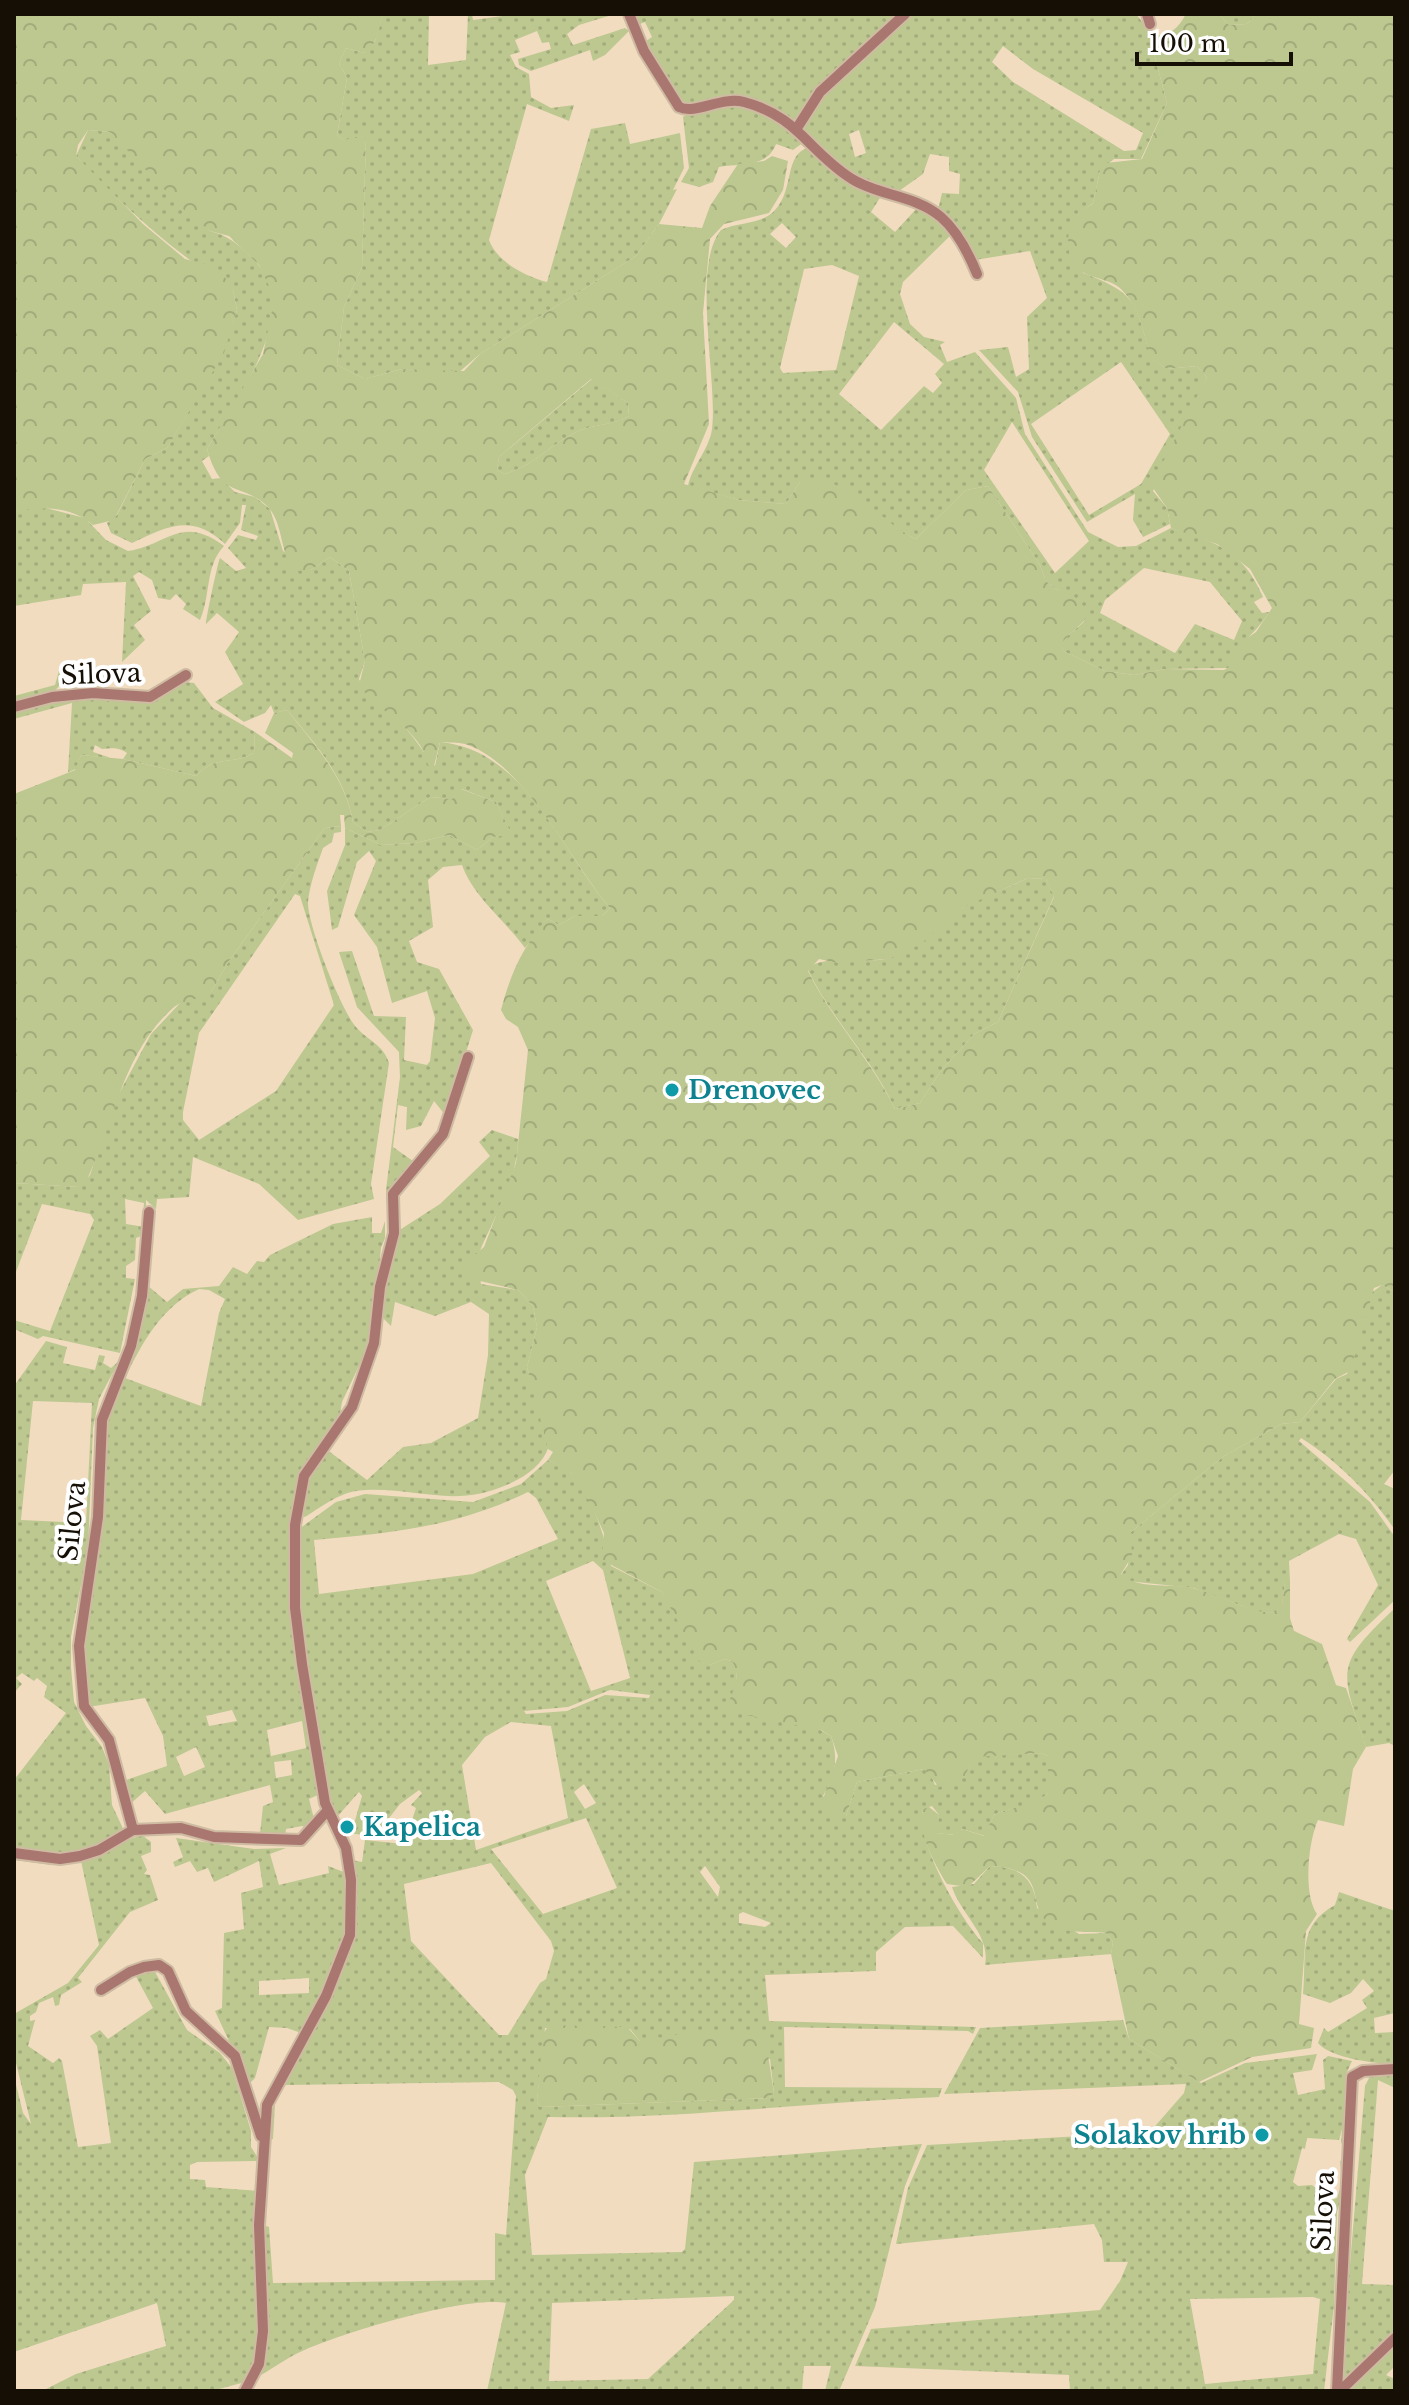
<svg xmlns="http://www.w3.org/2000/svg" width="1409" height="2405" viewBox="0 0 1409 2405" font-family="'Libre Baskerville',serif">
<defs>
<pattern id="grass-dots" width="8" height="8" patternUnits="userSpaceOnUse" patternTransform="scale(2)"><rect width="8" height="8" fill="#bcc890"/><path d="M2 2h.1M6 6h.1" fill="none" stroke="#a1ab7b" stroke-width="1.8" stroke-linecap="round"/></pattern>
<pattern id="forest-crowns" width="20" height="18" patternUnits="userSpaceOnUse" patternTransform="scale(2)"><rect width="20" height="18" fill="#bcc890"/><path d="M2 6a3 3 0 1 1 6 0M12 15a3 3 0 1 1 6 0" fill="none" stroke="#a1ab7b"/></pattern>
</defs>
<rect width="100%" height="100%" fill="#f1dcc0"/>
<path fill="url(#grass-dots)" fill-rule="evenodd" d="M383,14h46l-1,51 38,-5 2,-46h4l1,6 44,-6h98l-36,11 -12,9 6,11 52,-17 4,3 -24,24 -12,6 -3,-11 -59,21 -12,-6 -1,-6 33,-10 -2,-7 -7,1 -5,-12 -22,9 5,12 -10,3 6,12 13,7 2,23 20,11 23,-3 -5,16 -42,-17 -38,136c8,22 36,36 58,42l44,-153 34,-6 5,21 50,-11 4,35 -11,22 4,-1 -18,35 -23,32 -156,98 -22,19 -56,-4 -37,10 -28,-14 7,-58 18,-40 4,-127h-22l-7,-5 10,-57 -8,-15 7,-15 18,5 11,-12z
M632,14h271l-103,103 -9,3c-19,-8 -45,-27 -67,-24 -16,2 -26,11 -44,8l-37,-61 9,-6 -7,-15 -5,2z
M908,14h228l17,22 -2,6 16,61 -26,56h-27l-14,12 -7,32 -15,11 -8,15 13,44c55,20 53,31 68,85l16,11 30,-3 10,11 -54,114 14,17 3,16 -27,13 -10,-17 2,-26 -48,28 -55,-85 -14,-45 -39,-42 29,-3 8,30 13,-8 -2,-52 20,-19 -17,-47 -55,9 -44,-52 8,-2 3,-13 17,1 1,-20 -11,-3v-14l-19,-3 -7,20 -24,17 -34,-8 -27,-18 -37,-37 12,-23zM1003,46l30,23 110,64 -7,17 -12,1 -111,-69 -21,-20zM859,130l7,23 -11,4 -6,-23zM1121,362l49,72 -29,50 -52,31 -58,-91z
M1219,14h37l-9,10 -18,1z
M743,103l40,19 21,20 -11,8 -17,-6c-9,24 -34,19 -57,23l-6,15 -14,5 -18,-5 8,-14 -6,-51 6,-4z
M88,130l22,2 100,99c19,5 28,13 42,27 55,52 -17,142 -45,191l2,7 -7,5 10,18 9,-1 14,14 20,5 15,12 13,42 28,19 19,-13 19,14 16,90 -6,18c12,25 30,30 48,51 10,11 17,24 28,36l5,-24c86,8 120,108 170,166l-8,8h-27l-16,9 -11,-6 -23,29c-20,-28 -51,-50 -63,-83l-19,2 -15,13 5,47 -24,14 8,21 22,7 34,61 -27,86 -12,-15 -13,25 -15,4 1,-23 -9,-2 -5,42 20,14 -20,29 -2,16 -4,1 -1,-17 14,-113 -1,-25 -42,-45 -18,-55 13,-1 22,65 32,1 -2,43 23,5 3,-4 5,-43 -8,-27 -35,12 -15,-56 -23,-32 22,-54 -7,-10 -12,11 -19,65 -6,3 -5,-39 18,-46v-17l36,17 34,-2 34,-8 28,15 16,-13 18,-3 -15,-32 -34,-13 -10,10 -22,-2 -50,33 -13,2 -14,-10c-8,-46 -37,-77 -66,-112l-13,3 -3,-8 -6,8 -21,9 -29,-20 28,-18 -18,-32 14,-20 -22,-19 -11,11c0,-5 12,-63 14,-66l16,13 10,-3 -18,-20 10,-13 18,5 2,-4 -17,-6 5,-25h-4l-2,18 -15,21c-33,-31 -57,-18 -93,-1l-21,-10 -4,-10 10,-8 28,-56 22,-11 56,-95 14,-43 -4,-20c-59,-38 -109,-82 -157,-134z
M810,147l73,46 -12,19 24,20 23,-25 22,12 12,15 -49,48 -3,12 10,30 14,13 21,5 -5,3 7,17 28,-10 41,46 9,36 63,98 30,15 18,-1 35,-18c45,13 73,24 92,69l-9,5 8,11 7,-1c-15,25 -30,28 -40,56l-64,1 -31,6 -29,-4 -42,-20 -2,-9 25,-22 -17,-28 -14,-3 -9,-8 -6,-16 -52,-79 -22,4 -50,49 -116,-57 -14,22 -47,-4 -51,-14c4,-20 21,-36 24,-57 6,-49 -21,-163 9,-199 17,-8 41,-5 54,-20 20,-21 8,-56 35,-63zM782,223l14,14 -10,11 -16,-14zM832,265l27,11 -23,94 -53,3 -3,-5 24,-99zM894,322l50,42 -9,10 7,9 -9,10 -9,-7 -43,44 -42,-36zM1012,422l77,119 -34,32 -71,-103zM1144,568l66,14 32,39 -8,19 -39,-16 -20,29 -75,-40 5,-13z
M592,379l36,24 1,13c-15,9 -32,8 -48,14 -29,12 -46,36 -77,44l-7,-4 2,-13z
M38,506l47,12 21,22 22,11c40,-6 53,-37 96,-5 -19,20 -13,49 -24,74l-17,-11 3,-5 -10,-10 -6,6 -12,-2 -6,-18 -13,-8 -6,4 18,35 -17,14 11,15 -23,22 4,-80 -43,2 -2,11 -67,11v-95z
M94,667l23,1 -14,20 -7,2 -4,-14 -27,3 -12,14 -39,11v-8l41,-11 4,-14z
M185,682l9,1 19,25 42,24 -1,21c-23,13 -38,1 -58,23l-73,-17 4,-6c-11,-7 -16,-4 -25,-4l-7,-4 -2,7 18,6 -30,-3 -5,14 -8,3 4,-69 -58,16v-10l60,-12 83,3z
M341,826v6l-7,1 -2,9 -9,6c-6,17 -13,35 -15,54 -1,22 33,108 48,125 12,14 27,17 33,36l-18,121 3,15 -76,21 -39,-36 -66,-27 -4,40 -32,2 -1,10 -10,-9v16l-3,-1 1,-12 -19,-4 1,25 19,3 -1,8 -8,3 -1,22 -9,6v12l9,1 -15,74 -77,-17 -5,3 -24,-10v-9l36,11 44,-111 -4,-6 -48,-10 -28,73v-94l65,4 11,-12 25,-74 36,-67 32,-34 28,-8 18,-31 92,-128 4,-5zM295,894l5,2 34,109 -58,86 -77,49 -16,-20v-8l16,-79z
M1028,878l18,1 8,17 -56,126 -24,12 -34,38 -20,31 -25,6c-23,-51 -63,-89 -87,-139 9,-17 60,-5 81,-12 34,-11 44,-33 71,-49 21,-12 46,-20 68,-31z
M492,1130l26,9c0,40 -24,78 -39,114 -3,8 1,23 2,31l37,6 15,16 4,21 -10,40 22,79c-6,18 -21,29 -38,37 -55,26 -90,5 -145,7 -23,0 -42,15 -61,27l-5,-2 5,-32 21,-34 41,31 36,-33 28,-4 47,-25 10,-63 1,-41 -18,-12 -36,14 -40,-14 -4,24 -9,-9 1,-25 15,-61 42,-27 50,-48 -11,-14z
M372,1217v16h9l4,-12v17l-4,10 -9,90 -30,64 -4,24 -22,26 -25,83 4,108 25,151 -11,5 5,20 -5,10 -7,-3 -16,3 -1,8 -25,-3 3,-28 10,-4 -3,-17 -105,29 -20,-23 -16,14 -3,-25 41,-14 -4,-30 -18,-38 -57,9 -6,-66 22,-218 43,-138 20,17 16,-13 36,-3 14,-19 14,7 10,-13 7,1 6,-7 63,-31zM199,1289l10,1 16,9 -6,14 -18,93 -76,-28c17,-35 37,-72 74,-89zM232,1710l5,11 -28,5 -3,-10zM302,1721l4,27 -35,8 -4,-26zM196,1747l9,20 -21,9 -8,-19zM291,1760l1,15 -16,3 -2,-16z
M1382,1285l13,7v178l-11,14 11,5v41c-24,-35 -57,-69 -94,-92l-2,3 71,61 25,35v63l-45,42 -3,-3 31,-54 -22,-46 -17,-5 -50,27 1,21h-5l-3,24 -8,7 -16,-1 -64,-24 -67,-7 -6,-6 7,-10 3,-33 93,-76 57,-32 19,-2 36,-43 11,-5 24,-81z
M46,1341l21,6 -4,16 32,7 4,-15 6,1 -2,7 8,5 8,-7 -20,38 -6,29 -5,120 -17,89v30l3,35 12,24 16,21 7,18 3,40 13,28 -56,23 -55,-5v-71l52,-67 -22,-16 3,-11 -10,-8 -3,3 -12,-8 -6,5 6,6 -8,9v-307zM33,1401l59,2 -6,120 -65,-3z
M548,1460c7,4 16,7 22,12 22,20 35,67 41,94l51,26 48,73 14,-6 8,2 5,6 -1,16 95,53c8,24 4,37 -8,60l23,20 11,-34 67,-13 5,1 6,15 29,-8 11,-21 66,-3 7,3v37c-22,20 -29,10 -54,22l-9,21 -23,-7 -7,6 -19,-2 3,-18 -7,-9 -9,3c-8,32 38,111 60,134v15l-30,-32 -48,1 -29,25v19l-111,4 4,46 207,6 -3,7 -5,-3 -184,-4 1,60 157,1 -3,9c-131,5 -261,23 -391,20l-23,58 7,80 150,-3 3,-3 9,-87 228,-18 -17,42 -30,121 -36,84h-14l6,-25h-27l-2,25h-315l19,-88c-39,-8 -170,31 -208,50 -15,7 -28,18 -43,25l7,-15 1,-138 6,2 4,56 222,-3v-47l11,2 10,-139 -3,-6 -14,-8 -213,3 -5,2 -6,17 -2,35 -7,1 2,-23 12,-32 73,-148 -1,-77 10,2 3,-22 39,4 12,-36 -5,-3 11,-12 -3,-3 -19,14 -25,32 -30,-3 2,-9h7l8,-28 -3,-4 -23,26 -6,-9c-17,-97 -32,-181 -31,-280l37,-27 29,-8 108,8 48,-18zM528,1492l8,6 22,41 -85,35 -154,20 -5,-54c78,-7 141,-13 214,-48zM593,1561l10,9 27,108 -39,13 -45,-110zM610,1690l40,5 -1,3 -44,-3 -38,16 -41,3 -2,-3 44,-4zM511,1722l40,4 17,92 -92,32 -14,-85 23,-28zM584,1784l12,19 -11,6 -11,-17zM586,1818l31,70 -74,26 -52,-65zM491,1863l60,78 3,10 -8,28 -6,4 -32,52h-9l-88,-94 -7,-57zM705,1866l15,21 -2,10 -18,-25zM743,1912l28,11 -6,4 -26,-4v-9zM545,2028l85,1 10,12 130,18 4,34 -5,5 -229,9 -3,-6zM734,2296v4l-86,79 -99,2 3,-78z
M1395,1608v138l-6,-3 -23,4c-26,-78 -32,-81 29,-139z
M142,1835l9,7v10l-10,4 6,14 -3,4 6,1 8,25 -28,12 -52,66 4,4 -21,13 -2,10 -4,1 -2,-9 -14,6 -3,9 -6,4v5l5,-1 -7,26 25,17 6,-5 3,3 16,86 33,-4 -14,-97 -7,-10 10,-6 8,9 45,-31 -19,-35 20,-3 33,60 33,23 12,15 19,63v16l9,14 -63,1 -7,3v14l15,1 1,7 52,4c1,62 14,135 -13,191l-33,9h-170l34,-17 90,-28 -9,-43 -143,49v-276l9,37 8,11 -17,-69v-41l54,-31 31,-38 -18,-84 -30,4 -37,-5v-4l54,5z
M176,1838l78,11 32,-1 -16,6 9,31 50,-12 -1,-7 21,8 -3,64 -42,96 -17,-6 -18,-1 -14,51 -6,6 -34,-73 7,-3 2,-75 20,-4 -3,-36 22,-6 -4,-26 -45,21 -6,-14 -11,4 -7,-11 -15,6 -2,-5 10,-5zM309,1978v15l-50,2v-14z
M990,1866c30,1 44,11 47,42l42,26 27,-1 7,9 -2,12 -126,11c6,-30 -24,-50 -33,-78l22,-3z
M1339,1892l56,19v102l-21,5 1,15 20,-1v32c-19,0 -65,-6 -77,-21l6,-15 4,4 39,-24 -5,-8 12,-9 -11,-12 -12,14 -21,10 -27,-9c4,-41 -6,-68 32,-89z
M1123,2020l6,19 72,44 44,-20 72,-9 -5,16 -19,3 5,22 27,-6 -2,-29 5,-4 24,5 -6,13v63l-5,7 1,-15 -3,11 -32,-2 -2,11 -3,-1 -9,34 5,4 14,-1 19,15 6,-2 5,-15 -2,-22 4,-2 1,28 -8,25 -3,94 -10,85h-254l-1,-16 -214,-9 16,-37 229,-19 20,-29 8,-19h-24l-2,-22 -8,-16 -198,20 12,-56 19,-43 223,-13 34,-39 2,-9 -242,10 36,-66zM1313,2297l7,2 -7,75 -108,10 -15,-85z
M1395,2069v19l-17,-8 -16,204 33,1v50l-52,49 -3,-1 25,-297 5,-10z
M1395,2340v26l-9,9 9,4v12h-51z"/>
<path fill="url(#forest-crowns)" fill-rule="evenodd" d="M14,14h369c-4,15 -6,31 -19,39l-18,-5 -7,15 8,15 -10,57 7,5 17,-4 5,3 -4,128 -18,40 -7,58 28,14 37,-10 62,2 16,-17 156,-98 23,-32 43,4 8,-22 28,-42 26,-3 8,-5 16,5 -5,29 -14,23 -45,11 -14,15 -7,74 6,111 -25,60 55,16 47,4 14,-22c45,-12 80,41 116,57l50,-49 22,-4 52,79 6,16 9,8 14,2 16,17 1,11 -24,23 1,9 42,20 29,4 31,-6 59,1 5,-3 8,-22 19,-13 16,-24 -22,-39 -33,-25 -46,-16 -4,-20 -16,-23 56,-108 -10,-11 -30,3 -17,-11c-6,-25 -10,-50 -29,-69 -8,-8 -24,-10 -35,-15 -22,-10 -23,-43 -8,-60 4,-5 11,-7 15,-11l7,-32 6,-8 36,-4 25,-56 -16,-61 2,-6c18,-2 24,-6 33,-22h33l10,11 18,-1 9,-10h139v1278l-13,-7 -8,3 -24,83 -15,8 -35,43 -19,2 -57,32 -93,76 1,24 -11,18c14,15 48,10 67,13 30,6 55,24 85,26l9,-8 3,-24 5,1v36l4,13 28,13 14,41 10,3 20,59 -13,22 -9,57 -26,-6c-10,22 -15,75 -1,94l-11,17 -7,93 15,4 -3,20 -59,9 -53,25 -70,-43 -18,-85 2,-12 -7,-9c-17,-3 -33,2 -50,-6 -37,-16 1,-58 -66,-61l-22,21 -21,-3c-12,-19 -30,-52 -24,-75l6,-2 10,8 -2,18 17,2 8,-6 22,7 10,-21c22,-11 35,-5 54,-22v-37l-7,-3 -66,4 -11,20 -25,10 -15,-18 -67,13 -11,34 -8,3 -16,-17 16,-46 -7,-20 -10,-6 -90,-18 -4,-6c6,-15 15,-31 5,-45l-8,-2 -14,6 -11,-4 -37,-69 -60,-32 2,-27 -14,-30 -19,-30 -23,-13 5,-8 -5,-3 -21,-82 10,-40 -4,-21 -15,-16 -51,-12 -7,-12 24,-19 32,-84 12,-113 -10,-23 -12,-8 -5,-9c9,-35 22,-65 47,-91l11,6 16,-9h27l8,-8c-39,-46 -85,-145 -145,-164 -7,-2 -17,-1 -25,-2l-6,24 -6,-1c-7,-37 -50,-52 -69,-80l6,-24 -16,-90 -19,-14 -19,13 -16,1c-16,-18 -11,-47 -27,-64 -26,-26 -46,-5 -61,-58l56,-95 9,-44 -3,-24 -10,-21 -30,-29 -19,-5 -28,-23 -72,-76 -22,-2 -10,15 -2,11 67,68 42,35 28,7 11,10 9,14 4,20 -13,43 -57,95 -22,11 -31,61 -21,5c-23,-20 -51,-18 -79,-14zM591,379l37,24 1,13c-16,9 -32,8 -48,14 -29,12 -46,36 -77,44l-7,-4 2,-13zM1028,878l18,1 8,18 -56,125 -24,12 -34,38 -20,31 -25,6c-24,-50 -63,-89 -87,-138l11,-12 19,4 49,-4 17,-6 18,-10 40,-35z
M287,710c28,35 58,67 66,112l14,10 13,-2 50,-33 22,2 9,-10 35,13 16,33 -19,2 -16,13 -28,-15 -34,8 -34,2 -36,-17 -1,-13h-4l1,11 -16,2 -4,5 -92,128 -18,31c-11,9 -26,6 -38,16 -51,45 -60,118 -88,176l-6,3 -65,-4v-389l61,-24 6,-15 42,4 73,17c20,-22 35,-10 58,-23l1,-21 37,26 1,-5 -28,-20 9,-20z
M549,2025l78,2 13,14 64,-11 55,1 6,5 9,57 -5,5 -229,9 -3,-6 6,-67z"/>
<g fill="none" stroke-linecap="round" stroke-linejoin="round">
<g stroke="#cebba2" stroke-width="14">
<path id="minor" d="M629,14l15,37 35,56c17,8 42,-11 65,-5 54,14 65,50 108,77 27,17 63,16 89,38 16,14 28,37 36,57
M1147,14l3,10
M797,128l23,-36 85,-78
M14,707l38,-10 41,-4 57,4 36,-22
M133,1830l-24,-90 -25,-34 -5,-60 19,-129 4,-97 29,-74 11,-50 7,-84
M14,1853l46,6 20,-3 19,-6 34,-20 48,-2 33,9 87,3 27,-30
M101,1990l29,-18 14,-5 15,-2 9,6 18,40 49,45 26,80
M245,2391l14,-27 4,-33 -4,-106 8,-120 59,-109 24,-61 1,-55 -5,-32 -21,-45 -23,-139 -7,-56v-83l9,-49 48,-69 22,-64 6,-56 14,-54 -1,-39 50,-60 25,-77
M1337,2391l15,-314 11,-6 32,-2
M1340,2391l55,-53"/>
</g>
<use href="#minor" stroke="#a97770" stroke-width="10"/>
</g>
<g fill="#0f9aa8" stroke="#fff" stroke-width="3">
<circle cx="672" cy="1090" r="8"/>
<circle cx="347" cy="1827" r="8"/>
<circle cx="1262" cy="2135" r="8"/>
</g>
<g text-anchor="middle" stroke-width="8" stroke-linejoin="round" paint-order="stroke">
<g font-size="26" fill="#160f06" stroke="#fff">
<text transform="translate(101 674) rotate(-2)" y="9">Silova</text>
<text transform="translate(72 1521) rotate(-84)" y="9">Silova</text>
<text transform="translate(1323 2211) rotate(-87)" y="9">Silova</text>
</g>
<g font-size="26" font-weight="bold" fill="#0d838f" stroke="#fff" text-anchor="start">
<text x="688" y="1099">Drenovec</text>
<text x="363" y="1836">Kapelica</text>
<text x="1246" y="2144" text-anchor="end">Solakov hrib</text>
</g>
</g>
<rect width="1409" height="2405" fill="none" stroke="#160f06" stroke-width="32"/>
<path d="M1137 52v12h154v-12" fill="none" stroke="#160f06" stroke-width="4"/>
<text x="1149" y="52" font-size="24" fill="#160f06" stroke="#ffffff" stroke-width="6" paint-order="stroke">100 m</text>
</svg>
